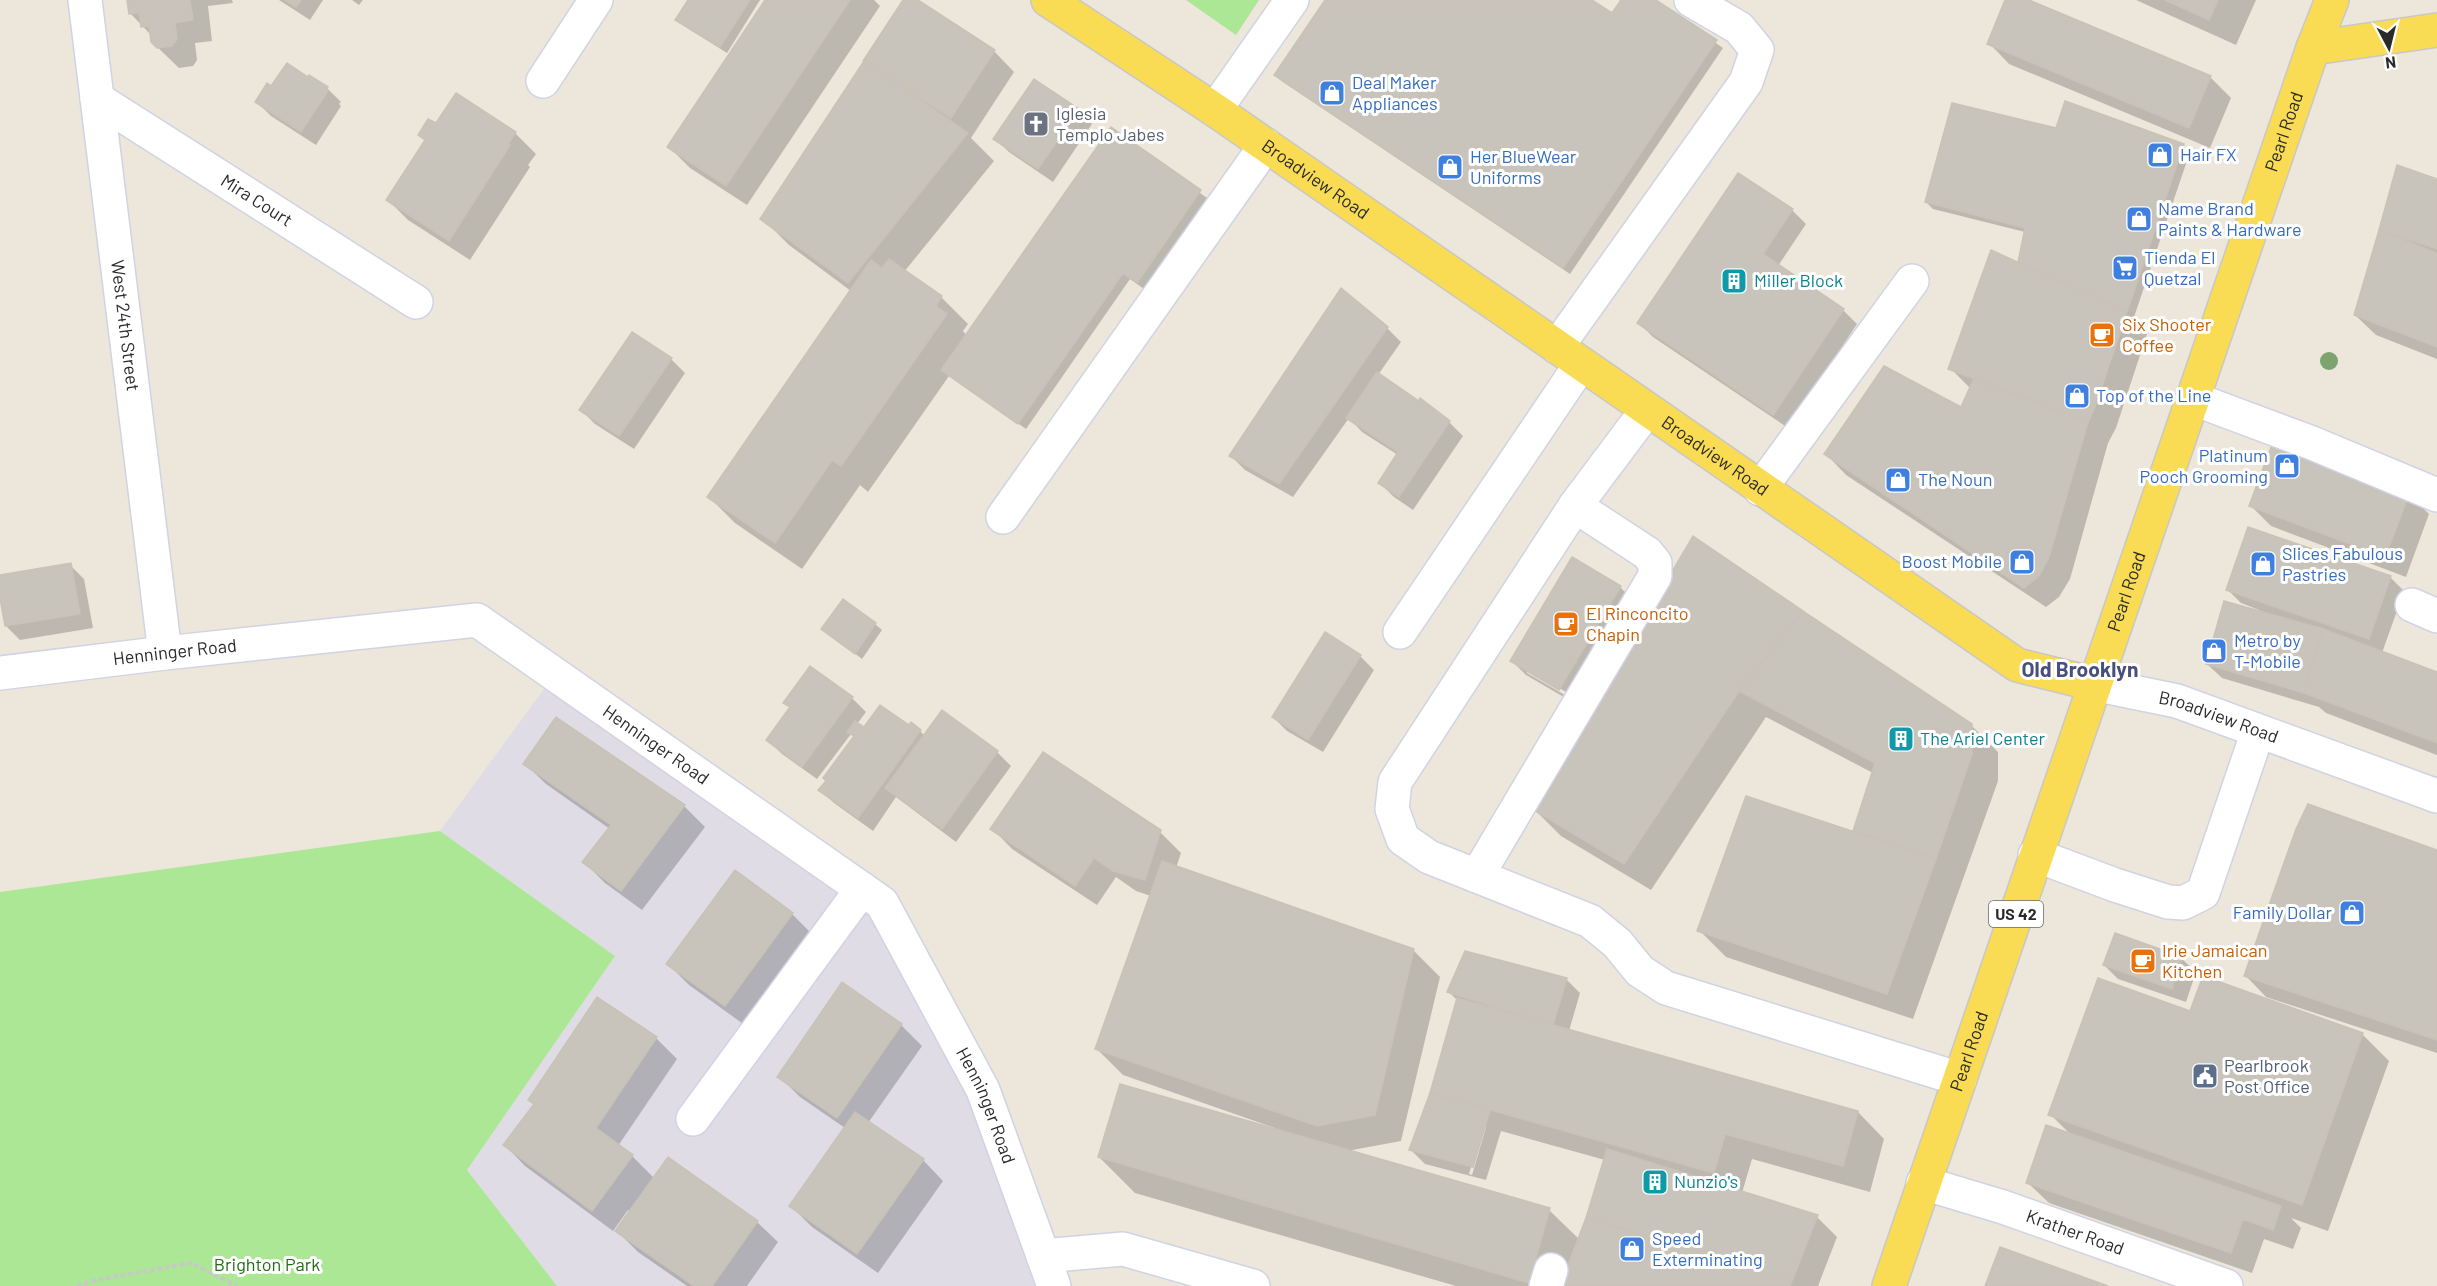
<svg xmlns="http://www.w3.org/2000/svg" width="2437" height="1286" viewBox="0 0 2437 1286" font-family="Barlow,sans-serif">
<rect width="100%" height="100%" fill="#ede6db"/>
<path fill="#dfdce5" d="M555,674l327,229 172,383h-497l-90,-116 148,-214 -175,-125z"/>
<path fill="#abe794" d="M1186,0h73l-23,35z
M440,831l175,125 -148,214 90,116h-557v-394z"/>
<path fill="#0003" fill-rule="evenodd" d="M129,0h103l1,3 -25,3 4,35 -17,2 2,17 -4,6 -14,2 -27,-26 -1,-7 -21,-22z
M279,0h44l-13,20z
M352,0h11l-4,5z
M689,0h71l-33,53 -43,-27 -7,-6z
M766,0h108l6,6 -133,199 -57,-37 -21,-21z
M905,0h10l79,51 20,21 -43,66 23,23 -90,111 37,25 27,27 -5,7 4,5 144,-207 96,69 -63,91 -14,-10 -104,150 -77,-53 -81,116 -8,-7 -58,84 -67,-46 -26,-26 142,-206 -62,-46 -27,-27z
M1327,0h262l23,15 11,-15h31l69,48 -153,226 -287,-192 -7,-7z
M2007,0h18l185,77 21,21 -21,50 -201,-84 -20,-21z
M2136,0h120l-20,45z
M272,88h55l14,14 -2,2 2,2 -25,39 -45,-29 -14,-14z
M1078,110l14,14 -39,58 -44,-30 -14,-14z
M436,126l79,7 21,21 -8,11 2,2 -60,93 -62,-40 -20,-20 38,-59 -6,-6z
M2057,129l127,16 6,7 -57,168 14,14 -31,94 -8,15 -38,136 -11,18 -13,10 -200,-132 -20,-21 136,-45 9,-20 -21,-21 75,-102 -5,-5 5,-29 -92,-23 -7,-7z
M2398,167l39,13v179l-61,-24 -21,-20z
M1792,210l14,14 -28,42 65,44 14,14 -69,104 -135,-91 -14,-14z
M1387,328l14,14 -23,33 71,47 14,14 -50,74 -19,-13 -14,-14 18,-28 -36,-23 -13,-14 -56,79 -48,-27 -14,-14z
M671,359l14,14 -51,76 -39,-25 -14,-14z
M2409,494l20,20 -23,63 -135,-51 -20,-20z
M1693,538l278,187 27,27v29l-85,238 -187,-62 -27,-27 155,-97 19,-60 -107,-56 -115,173 -90,-54 -27,-27z
M70,565l14,14 9,49 -73,12 -14,-14 -6,-50z
M2390,577l14,14 -22,62 55,20v82l-111,-42 -7,-6 -97,-29 -15,-14 52,-54 -18,-7 -14,-14z
M1620,587l14,14 -60,102 -48,-28 -14,-14zM1527,669l39,23 -1,3 -38,-22z
M875,624l7,6 -20,29 -39,-30z
M1325,634l35,22 14,14 -51,82 -36,-21 -14,-14z
M810,668l42,30 14,14 -9,12 7,5 45,-2 11,4 5,5 72,16 14,14 -55,76 -60,-45 -23,34 -39,-28 -14,-14 34,-52 -3,-3 -34,45 -35,-25 -14,-14 23,-32 -6,-5z
M525,764l159,42 21,21 -63,83 -37,-27 -21,-21 26,-33 -64,-45z
M992,828l168,4 21,21 -5,15 237,82 27,27 -39,164 -54,10 202,59 31,30 25,-80 -104,-29 -15,49 -61,-16 -14,-14 24,-54 -3,-3 26,-92 -9,-9 117,-13 14,14 -11,38 289,81 26,27 -14,53 -118,-33 -10,34 75,24 20,20 -19,49h-362l-321,-93 -36,-36 175,-27 1,-2 -152,-53 -26,-26 54,-153 -15,-5 -20,-14 -19,28 -85,-56zM1483,1127h3l-14,48 -3,-1z
M2437,851v202l-171,-56 -20,-21z
M792,914l21,21 -67,91 -57,-41 -21,-21z
M2181,958l15,14 -10,30 -68,-23 -14,-14z
M842,984l59,41 21,21 -54,77 55,37 20,21 -65,92 -66,-46 -21,-21 54,-78 -45,-31 -21,-21z
M2362,1034l27,27 -61,170 -37,-13 10,10 -8,21 -29,-10 -12,34 -203,-70 -21,-20 43,-48 -21,-21z
M656,1038l21,21 -59,87 14,10 22,22 103,44 21,20 -31,44h-60l-49,-34 -21,-21 14,-19 -3,-2 -15,21 -88,-65 -20,-21z"/>
<path fill="#c8c3bb" stroke="#c8c3b5" stroke-width="1.5" d="M127,0h63l3,20 -18,3 2,16 -5,7 -15,2 -6,-6 -2,-16 -8,1 -2,-14 -10,1z
M285,0h16l-5,7z
M688,0h62l-30,47 -45,-27z
M765,0h85l-124,186 -59,-39z
M903,0h15l77,50 -44,68 -88,-57z
M1325,0h267l20,13 9,-13h35l61,40 -154,228 -289,-193z
M2005,0h24l182,76 -22,52 -202,-84z
M2165,0h53l-9,20z
M864,61l104,72 -120,150 -88,-64z
M287,63l21,14 1,-2 19,12 -2,2 2,2 -27,41 -46,-30 12,-19 4,3z
M1034,79l45,30 -41,60 -45,-30z
M456,93l60,39 -8,12 2,1 -61,96 -63,-41 39,-60 -7,-5 10,-16 8,4z
M2065,101l119,43 -57,168 -109,-50 7,-34 -100,-26 27,-99 104,25z
M1111,127l90,63 -64,93 -14,-10 -105,151 -77,-54z
M2397,165l40,14v70l-58,-19z
M1738,173l55,36 -30,45 81,55 -71,106 -136,-92z
M2379,230l58,23v94l-83,-32z
M1991,250l136,62 -32,95 -7,15 -140,-53z
M889,259l53,37 -6,10 11,8 -106,152 -9,-6 -57,83 -68,-46 164,-237 11,8z
M1341,288l47,39 -109,157 -50,-28z
M632,332l40,26 -53,78 -40,-26z
M1884,366l77,41 13,-29 114,44 -39,135 -10,19 -15,12 -200,-134z
M1377,372l42,29 1,-3 30,23 -51,76 -21,-14 20,-31 -52,-34z
M2273,442l137,50 -25,65 -136,-51z
M2248,527l143,49 -22,63 -143,-49z
M1693,536l110,75 -64,80 -115,173 -92,-55z
M1572,557l49,29 -62,104 -49,-29z
M71,563l9,51 -75,12 -5,-28v-23z
M843,599l33,24 -21,31 -34,-25z
M2224,601l99,28 -19,64 -98,-29z
M1803,611l169,113v30l-36,105 -83,-28 22,-68 -136,-72z
M2323,629l114,43v71l-133,-50z
M1325,632l36,23 -53,85 -36,-23z
M810,666l43,31 -51,70 -36,-27 24,-33 -7,-4z
M880,705l29,20 2,-3 10,8 -63,88 -40,-28 8,-9 -3,-3 31,-42 -7,-4 8,-11 9,6z
M942,710l56,41 -56,78 -57,-41z
M556,717l129,88 -64,86 -39,-29 29,-37 -88,-61z
M1043,752l118,78 -16,50 -32,-9 -19,-13 -19,28 -85,-57z
M1746,796l190,63 -49,135 -190,-63z
M2308,804l129,46v190l-193,-64 52,-147z
M1162,861l252,88 -39,166 -58,11 -222,-77z
M735,870l58,43 -68,93 -59,-42z
M2115,933l67,24 -10,32 -69,-24z
M1465,951l102,27 -14,47 -106,-33z
M2203,976l160,57 -61,172 -254,-90 50,-137 92,33z
M842,982l60,42 -65,94 -60,-41z
M597,997l60,40 -61,91 37,27 -41,56 -89,-66 31,-41 -6,-4z
M1457,998l401,113 -15,55 -118,-32 -11,39 -284,-80z
M1120,1084l430,124 -21,75 -431,-126z
M1430,1093l60,17 -17,57 -64,-17z
M855,1112l69,47 -67,95 -68,-48z
M2046,1125l235,81 -8,24 -30,-11 -12,34 -205,-70z
M1607,1149l211,66 -26,66 -206,-63z
M668,1157l90,64 -46,65h-18l-79,-55z
M1586,1218l206,63 -2,5h-230z
M2000,1247l108,39h-123z"/>
<g fill="none" stroke-linecap="round" stroke-linejoin="round">
<g stroke="#d0d3e4" stroke-width="36">
<g id="minor">
<path id="s1" d="M85,0l80,653"/>
<path d="M543,81l53,-81"/>
<path id="s2" d="M97,99l319,203"/>
<path d="M1215,110l77,-110"/>
<path d="M1557,347l189,-265 11,-32 -18,-22 -48,-28"/>
<path d="M2194,399l118,44 125,52"/>
<path d="M1647,410l-72,96 -180,276 -3,27 11,30 26,18 161,64 27,22 23,28 26,17 294,91"/>
<path d="M1760,489l152,-208"/>
<path d="M1003,517l263,-372"/>
<path d="M2412,605l25,11"/>
<path d="M1400,632l181,-268"/>
<path id="s3" d="M0,673l165,-20 312,-33 405,283 101,187 71,196"/>
<path id="s4" d="M2094,684l83,17 260,95"/>
<path d="M2035,855l80,30 53,17 15,1 20,-10 55,-162"/>
<path d="M1477,876l178,-300v-13l-8,-10 -72,-47"/>
<path d="M693,1119l169,-230"/>
<path id="s5" d="M1923,1183l80,24 223,79"/>
<path d="M1043,1256l80,-7 130,37"/>
<path d="M1546,1286l5,-16"/>
</g>
</g>
<g stroke="#c8c8c8" stroke-width="36">
<g id="major">
<path id="s6" d="M1048,0l167,110 802,555 77,19"/>
<path d="M2313,48l124,-18"/>
<path id="s7" d="M1889,1286l424,-1238 19,-48"/>
</g>
</g>
<path stroke="#c8c8c8" stroke-width="4" stroke-dasharray="4.5 3" stroke-linecap="butt" d="M77,1286l19,-6 95,-17 46,23"/>
<use href="#minor" stroke="#fff" stroke-width="33"/>
<use href="#major" stroke="#f9dc54" stroke-width="33"/>
</g>
<circle fill="#7da36e" cx="2329" cy="361" r="9"/>
<defs>
<g id="shop-square" transform="scale(1.35)"><rect x="-9" y="-9" width="18" height="18" rx="4" fill="#3f7fe0" stroke="#fff"/><path d="M-5-2.5h2.3a2.7 3.5 0 0 1 5.4 0H5L5.5 6h-11ZM-1.5-2.5h3a1.5 2.3 0 0 0-3 0Z" fill="#fff"/></g>
<g id="church-square" transform="scale(1.35)"><rect x="-9" y="-9" width="18" height="18" rx="4" fill="#6b7280" stroke="#fff"/><path d="M-1.2-6h2.4v3.5h3.3v2.4h-3.3V6h-2.4V-.1h-3.3v-2.4h3.3Z" fill="#fff"/></g>
<g id="supermarket-square" transform="scale(1.35)"><rect x="-9" y="-9" width="18" height="18" rx="4" fill="#3f7fe0" stroke="#fff"/><path d="M-6-5.5h2.5l.6 2H6L4.5 2H-2.5L-4.4-4H-6ZM-1.5 3.2a1.3 1.3 0 1 0 .1 0ZM3 3.2a1.3 1.3 0 1 0 .1 0Z" fill="#fff"/></g>
<g id="building-square" transform="scale(1.35)"><rect x="-9" y="-9" width="18" height="18" rx="4" fill="#0f9aa8" stroke="#fff"/><path d="M-4-6H4V6H1V3H-1V6H-4ZM-2.5-4.3h1.7v1.8h-1.7ZM.8-4.3h1.7v1.8H.8ZM-2.5-1h1.7V.8h-1.7ZM.8-1h1.7V.8H.8Z" fill="#fff"/></g>
<g id="cafe-square" transform="scale(1.35)"><rect x="-9" y="-9" width="18" height="18" rx="4" fill="#e8710a" stroke="#fff"/><path d="M-5.5-4.5H6V0H3Q3 3.5 0 3.5H-2.5Q-5.5 3.5-5.5 0ZM3-3.2v2h1.7v-2ZM-6 4.5H4V6H-6Z" fill="#fff"/></g>
<g id="civic-square" transform="scale(1.35)"><rect x="-9" y="-9" width="18" height="18" rx="4" fill="#5c6f8a" stroke="#fff"/><path d="M-.6-6.5H3V-4.5H.6V-3L4-1V1h2V6H-6V1h2V-1L-.6-3ZM-1.2 2.5V6h2.4V2.5Z" fill="#fff"/></g>
</defs>
<g fill-rule="evenodd">
<use href="#shop-square" x="1332" y="93"/>
<use href="#church-square" x="1036" y="124"/>
<use href="#shop-square" x="2160" y="155"/>
<use href="#shop-square" x="1450" y="167"/>
<use href="#shop-square" x="2139" y="219"/>
<use href="#supermarket-square" x="2125" y="268"/>
<use href="#building-square" x="1734" y="281"/>
<use href="#cafe-square" x="2102" y="335"/>
<use href="#shop-square" x="2077" y="396"/>
<use href="#shop-square" x="2287" y="466"/>
<use href="#shop-square" x="1898" y="480"/>
<use href="#shop-square" x="2022" y="562"/>
<use href="#shop-square" x="2263" y="564"/>
<use href="#cafe-square" x="1566" y="624"/>
<use href="#shop-square" x="2214" y="651"/>
<use href="#building-square" x="1901" y="739"/>
<use href="#shop-square" x="2352" y="913"/>
<use href="#cafe-square" x="2143" y="961"/>
<use href="#civic-square" x="2205" y="1076"/>
<use href="#building-square" x="1655" y="1182"/>
<use href="#shop-square" x="1632" y="1249"/>
</g>
<g text-anchor="middle" stroke-width="6" stroke-linejoin="round" paint-order="stroke">
<rect fill="#fff" stroke="#6a6a6a" stroke-width="1.5" x="1989" y="901" width="54" height="26" rx="4.5"/>
<g font-size="16" font-weight="bold" fill="#2a2a2a">
<text x="2016" y="920">US 42</text>
</g>
<g font-size="18" fill="#366cbe" stroke="#fff" text-anchor="start">
<text x="1352" y="89">Deal Maker<tspan x="1352" dy="21">Appliances</tspan></text>
<text x="2180" y="161">Hair FX</text>
<text x="1470" y="163">Her BlueWear<tspan x="1470" dy="21">Uniforms</tspan></text>
<text x="2158" y="215">Name Brand<tspan x="2158" dy="21">Paints &amp; Hardware</tspan></text>
<text x="2144" y="264">Tienda El<tspan x="2144" dy="21">Quetzal</tspan></text>
<text x="2096" y="402">Top of the Line</text>
<text x="2268" y="462" text-anchor="end">Platinum<tspan x="2268" dy="21">Pooch Grooming</tspan></text>
<text x="1918" y="486">The Noun</text>
<text x="2282" y="560">Slices Fabulous<tspan x="2282" dy="21">Pastries</tspan></text>
<text x="2002" y="568" text-anchor="end">Boost Mobile</text>
<text x="2234" y="647">Metro by<tspan x="2234" dy="21">T-Mobile</tspan></text>
<text x="2332" y="919" text-anchor="end">Family Dollar</text>
<text x="1652" y="1245">Speed<tspan x="1652" dy="21">Exterminating</tspan></text>
</g>
<g font-size="18" fill="#5b616d" stroke="#fff" text-anchor="start">
<text x="1056" y="120">Iglesia<tspan x="1056" dy="21">Templo Jabes</tspan></text>
</g>
<g font-size="18" fill="#2a2a2a" stroke="#fff">
<text dy="6" stroke="none"><textPath href="#s7" startOffset="1220">Pearl Road</textPath></text>
<text dy="6" stroke="none"><textPath href="#s6" startOffset="322">Broadview Road</textPath></text>
<text dy="6" stroke="none"><textPath href="#s2" startOffset="189">Mira Court</textPath></text>
<text dy="6" stroke="none"><textPath href="#s1" startOffset="328">West 24th Street</textPath></text>
<text dy="6" stroke="none"><textPath href="#s6" startOffset="808">Broadview Road</textPath></text>
<text dy="6" stroke="none"><textPath href="#s7" startOffset="734">Pearl Road</textPath></text>
<text dy="6" stroke="none"><textPath href="#s3" startOffset="176">Henninger Road</textPath></text>
<text dy="6" stroke="none"><textPath href="#s4" startOffset="129">Broadview Road</textPath></text>
<text dy="6" stroke="none"><textPath href="#s3" startOffset="698">Henninger Road</textPath></text>
<text dy="6" stroke="none"><textPath href="#s7" startOffset="248">Pearl Road</textPath></text>
<text dy="6" stroke="none"><textPath href="#s3" startOffset="1202">Henninger Road</textPath></text>
<text dy="6" stroke="none"><textPath href="#s5" startOffset="160">Krather Road</textPath></text>
</g>
<g font-size="18" fill="#0d838f" stroke="#fff" text-anchor="start">
<text x="1754" y="287">Miller Block</text>
<text x="1920" y="745">The Ariel Center</text>
<text x="1674" y="1188">Nunzio's</text>
</g>
<g font-size="18" fill="#c56008" stroke="#fff" text-anchor="start">
<text x="2122" y="331">Six Shooter<tspan x="2122" dy="21">Coffee</tspan></text>
<text x="1586" y="620">El Rinconcito<tspan x="1586" dy="21">Chapin</tspan></text>
<text x="2162" y="957">Irie Jamaican<tspan x="2162" dy="21">Kitchen</tspan></text>
</g>
<g font-size="18" fill="#4e5e75" stroke="#fff" text-anchor="start">
<text x="2224" y="1072">Pearlbrook<tspan x="2224" dy="21">Post Office</tspan></text>
</g>
<g font-size="18" fill="#226c15" stroke="#fff">
<text x="267" y="1271">Brighton Park</text>
</g>
<g font-size="21" font-weight="bold" fill="#484e7d" stroke="#fff">
<text x="2080" y="677">Old Brooklyn</text>
</g>
</g>
<g transform="translate(2389 48) rotate(173)" stroke="#ffffff" stroke-width="4.5" paint-order="stroke">
<path d="M0-4.5L10 22L0 15L-10 22Z" fill="#2a2a2a"/>
<text y="-9" font-size="16" font-weight="bold" text-anchor="middle" fill="#2a2a2a">N</text>
</g>
</svg>
